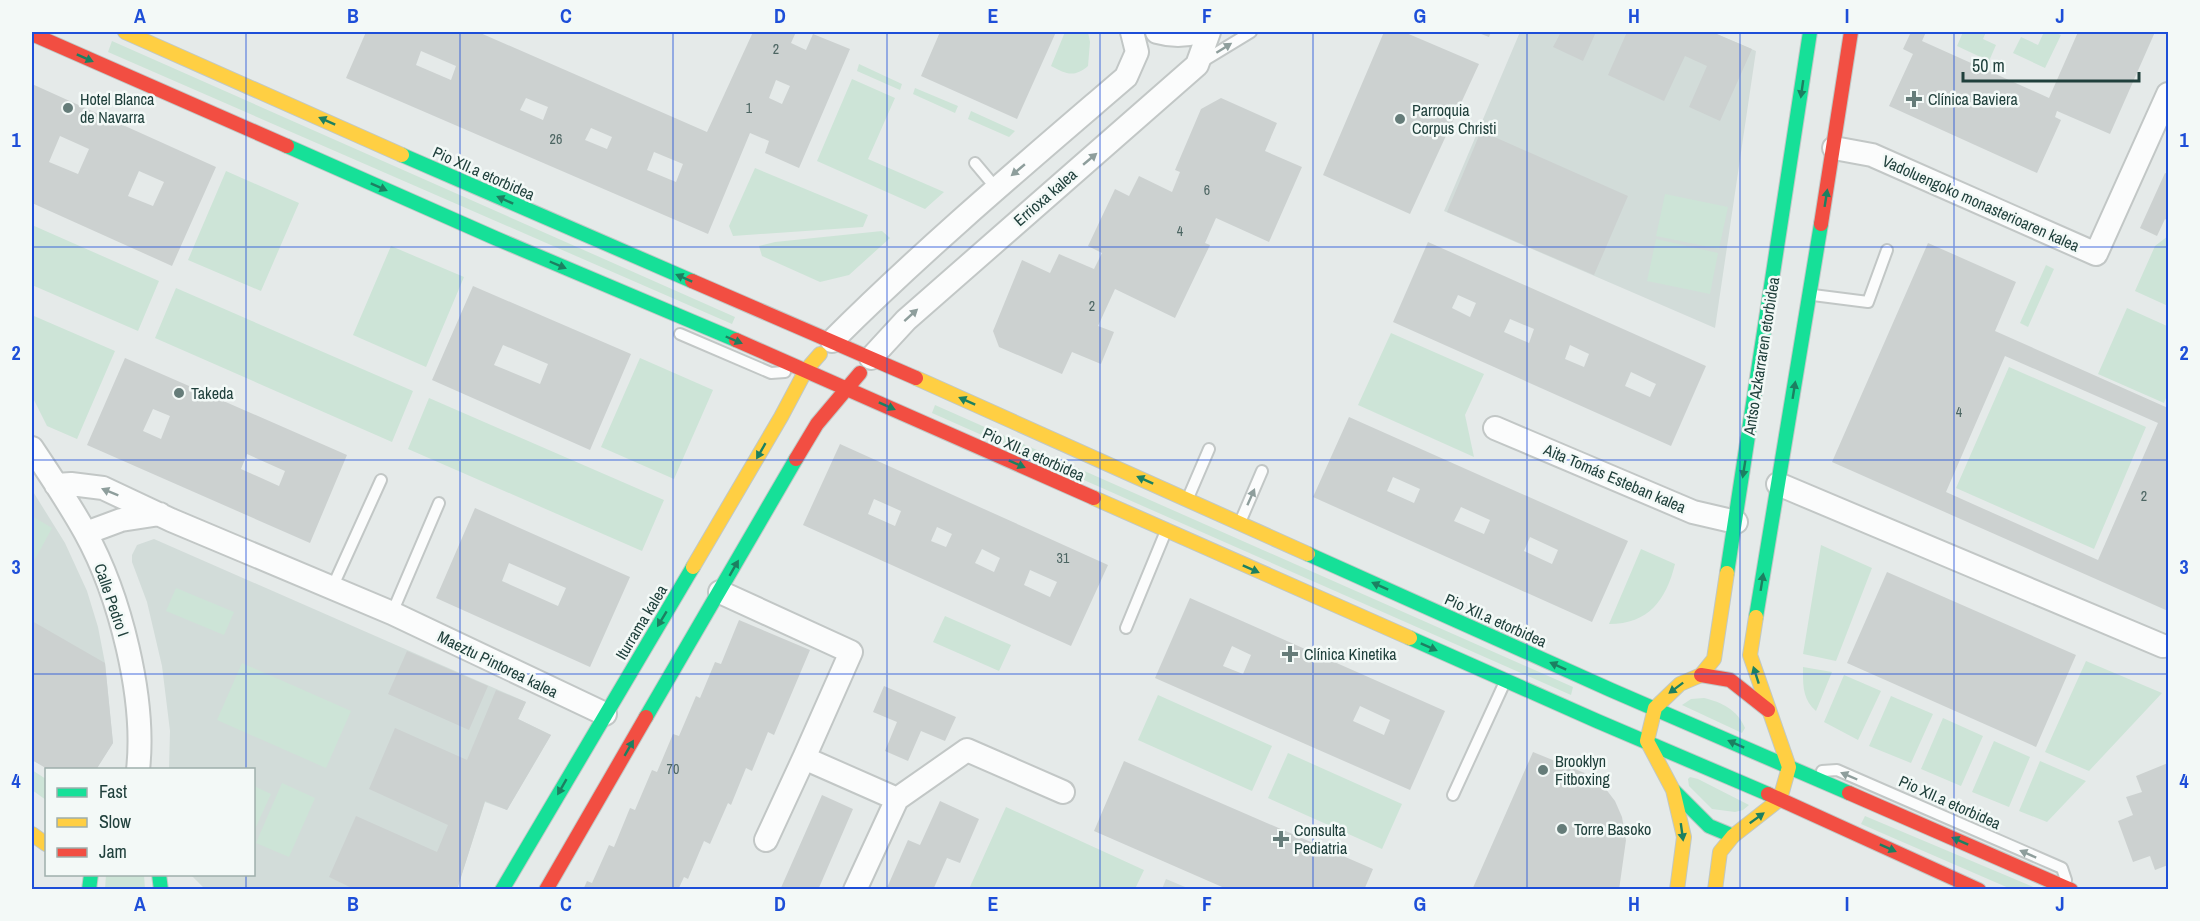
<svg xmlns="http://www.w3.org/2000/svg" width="2200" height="921" viewBox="0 0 2200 921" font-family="'Archivo Narrow',sans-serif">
<rect width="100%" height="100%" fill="#e5eae9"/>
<path fill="#d2dcd9" d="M1520,32h192l44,19 -41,277 -271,-117z
M32,490l33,53 22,48 11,36 7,36 8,80 -17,26h-47l-17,-9z
M154,539l372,163 -8,17 33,16 -44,75 -22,-8 -28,87 -251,1 -13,-13 -3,-2 64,-1v-104l-85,-1 1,-38 -8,-65 -15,-64 -15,-40v-7l5,-10z
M1166,879l24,10h-28z"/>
<path fill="#cde4d7" d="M1065,32h23l2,10 -2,24c-14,12 -22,8 -37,0z
M1963,32h23l-3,7 13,6 -7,16 -32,-15z
M2044,32h10l7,3 -16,33 -32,-15 8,-16 17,8z
M112,41l623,276 -3,7 -624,-272z
M859,64l43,20 -2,6 -43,-19z
M852,79l43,19 -27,61 76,33 -19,17 -108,-48z
M915,88l43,18 -3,7 -42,-19z
M971,111l44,20 -6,6 -41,-18z
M755,168l113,47 -5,12 -130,9 -4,-10z
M226,171l73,32 -38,88 -73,-31z
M1665,194l63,13 -9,42 -63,-13z
M32,225l127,56 -21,50 -106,-46z
M882,231l8,7 -41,37 -29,7 -58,-26 -3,-10 16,-4z
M2168,236v70l-33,-15 20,-45z
M1656,239l62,14 -8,41 -63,-13z
M391,246l73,31 -38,90 -73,-32z
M2046,265l8,4 -26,58 -8,-4z
M176,288l237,103 -21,51 -237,-104z
M2127,308l40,18 1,67 -4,10 -66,-29z
M34,316l81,35 -38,88 -30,-13 -15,-30v-73z
M1391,333l93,41 -19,41 9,42 -116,-52z
M640,358l73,32 -39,89 -73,-32z
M2009,367l137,60 -52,122 -138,-61z
M429,398l235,102 -22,51 -234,-102z
M935,405l638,282 -2,8 -639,-282z
M32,516l20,12 -20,37z
M1821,545l51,23 -36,93 -33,-7z
M1641,549l34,15c-9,36 -26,60 -66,60z
M176,588l58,24 -10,23 -58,-24z
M945,616l66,29 -12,26 -66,-29z
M2086,661l76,32 -73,78 -44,-19z
M242,663l109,48 -25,57 -109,-48z
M1803,667l29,5 -16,39c-14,-12 -13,-27 -13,-44z
M1844,675l37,16 -23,49 -34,-18z
M1158,695l114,51 -20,45 -114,-51z
M1891,696l42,18 -22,49 -42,-17z
M1704,698c17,4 34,12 41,30l-3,5 -60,-28 9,-6z
M1943,718l40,18 -22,50 -40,-17z
M1994,741l36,16 -21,50 -37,-15z
M1288,753l114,51 -20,45 -114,-51z
M2040,761l46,20 -39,41 -28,-11z
M32,770l14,9v21l-14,-10z
M1690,777l8,2 51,26 -6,5 -8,2 -23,-3 -23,-23 -1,-7z
M282,783l33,15 -26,59 -33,-14z
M254,786l17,8 -17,37z
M1006,807l138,63 -9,19h-166z
M1865,816l173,73h-27l-150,-65z
M106,875h38l1,14h-40z"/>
<path fill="#ccd1d0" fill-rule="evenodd" d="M366,32h112l229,100 46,-100h43l-5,11 15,7 7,-16 37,15 -51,119 -34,-15 4,-12 -19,-8 -42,101 -362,-156zM421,51l35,15 -5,14 -35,-15zM776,80l14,6 -8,18 -13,-6zM526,98l22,9 -5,13 -23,-10zM591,128l21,9 -5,12 -22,-9zM654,152l29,12 -7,18 -29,-12z
M940,32h116l-39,87 -96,-43z
M1384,32h20l75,32 -69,150 -87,-39z
M1476,32h15l-2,5z
M1561,32h35l-13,29 -30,-14z
M1627,32h85l40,17 -32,72 -31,-14 18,-41 -22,-10 -21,45 -56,-26z
M1911,32h15l-4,9 127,57 29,-66h77l-45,102 -53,-23 -2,6 6,3 -24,53 -148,-67 24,-52 -10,-5z
M32,84l184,83 -44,99 -140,-63zM60,136l29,13 -11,25 -29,-12zM139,171l25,11 -11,24 -25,-10z
M1221,98l56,25 -12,28 37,16 -33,75 -53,-24 -11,25 5,2 -35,73 -60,-29 -17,37 16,6 -13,32 -29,-12 -10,22 -63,-27 -6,-16 29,-71 28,13 9,-19 35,15 8,-16 -14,-7 27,-57 14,7 10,-20 33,16 8,-20 -5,-2 26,-61z
M1481,131l147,65 -34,79 -147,-63z
M2165,173l3,1 -1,24h1v23l-3,-2 -8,17 -17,-8z
M1428,242l278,124 -35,80 -278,-124zM1458,295l18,8 -6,14 -18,-9zM1510,319l24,10 -5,14 -25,-11zM1570,345l19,9 -5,13 -19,-8zM1631,372l25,12 -6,13 -25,-11z
M1928,243l88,39 -21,49 173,77v203l-336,-149zM2005,356l153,67 -60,137 -152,-68z
M473,286l158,68 -41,96 -158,-70zM503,345l45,19 -8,20 -46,-19z
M125,358l222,97 -37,88 -223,-98zM153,409l17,7 -9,23 -18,-8zM247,454l38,17 -6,15 -38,-17z
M1349,417l279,124 -36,81 -279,-125zM1393,477l27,12 -6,14 -27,-12zM1461,507l29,13 -6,14 -30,-13zM1530,537l28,13 -6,14 -28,-13z
M840,444l268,121 -37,81 -268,-121zM874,499l27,12 -6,15 -27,-12zM937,527l15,7 -6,13 -15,-6zM982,549l18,9 -6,14 -19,-9zM1030,570l27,12 -7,15 -26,-12z
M475,508l155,69 -40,90 -154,-69zM509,563l57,25 -8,18 -56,-25z
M1887,572l189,83 -40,92 -189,-84z
M1190,598l255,113 -35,79 -255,-112zM1232,646l19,9 -8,19 -20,-8zM1360,706l30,14 -6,15 -31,-14z
M739,620l71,30 -36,85 -6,-3 -16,39 -6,-3 -15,37 -3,-2 -18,41 -6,-3 -16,38 -4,-2 -6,13h-95l4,-9 5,2 17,-38 5,2 16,-39 5,2 17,-40 5,2 16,-38 6,2 17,-40 4,2 15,-36 6,2z
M32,621l73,42 8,80 -17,27h-47l-17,-10z
M407,651l81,35 -19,44 -81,-36z
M884,686l72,31 -11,24 -24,-10 -13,30 -23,-10 12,-29 -24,-10z
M496,690l30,12 -8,17 33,16 -44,75 -22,-9 -28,89h-101l-27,-13 27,-61 81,36 11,-27 -79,-36 26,-61 72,32z
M1533,752l54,22 15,10 13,17 7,16 4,23 -7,50h-147z
M1124,761l249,108 -9,21h-135l-135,-59z
M2168,763v102l-13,5 -5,-14 -17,6 -15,-41 15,-6 -7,-18 16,-5 -6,-16z
M822,795l31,14 -35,81h-38z
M940,801l39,18 -19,44 -13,-5 -14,32h-47l22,-50 12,5z"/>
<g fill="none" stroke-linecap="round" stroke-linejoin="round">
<g stroke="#c2c7c6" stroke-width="14">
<path id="lane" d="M1200,63l51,-31
M975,163l21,25
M1813,295l55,7 19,-52
M680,334l91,39 14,-1
M1188,498l21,-49
M1241,520l21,-49
M332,588l49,-108
M392,613l47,-110
M1126,628l40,-97
M1822,771l15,-1 225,98 4,12
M1453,795l51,-111"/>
</g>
<g stroke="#c2c7c6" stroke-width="26">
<path id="street" d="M1157,32c14,4 28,4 42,0
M1834,148l38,7 224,99 72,-160
M832,341c93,-93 194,-178 294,-264l11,-25 -5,-20
M871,358l35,-38 291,-255 12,-33
M1495,428l198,84 43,10
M32,448c18,27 37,55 53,84 35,63 61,166 53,238
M1778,484l385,162
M56,485l15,-1 32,4 68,32 221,93 213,101
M86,533l35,-13 39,-6
M720,592l131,60 -47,106 93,41 70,-49 96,42
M766,840l38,-82
M855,890l42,-91"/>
</g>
<g stroke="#c0c8c6" stroke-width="16">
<path id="fast" d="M287,146l208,92 241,102
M402,155l290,126
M1308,554l303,136 238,103
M1727,573l83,-541
M1756,617l65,-393
M1410,638l187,83 171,73
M646,717l150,-258
M1674,791l35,35 24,10
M159,874l2,16
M89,890l2,-16
M502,890l191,-323"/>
</g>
<g stroke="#c0c8c6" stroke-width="16">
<path id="slow" d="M125,32l277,123
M916,378l392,176
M1094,498l316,140
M693,567l88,-150 25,-47 14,-16
M32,834l14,10
M1677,890l7,-53 -11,-47 -26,-49 8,-33 25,-24 21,-9 13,-16 13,-86
M1715,890l5,-38 13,-16 47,-37 9,-32 -39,-112 6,-38"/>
</g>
<g stroke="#c0c8c6" stroke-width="16">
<path id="jam" d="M32,34l255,112
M1821,224l30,-192
M692,281l224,97
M736,340l358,158
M796,459l21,-35 43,-51
M1701,675l29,5 38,30
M1849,793l222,97
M1768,794l211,96
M546,890l100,-173"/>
</g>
<use href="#lane" stroke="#fbfcfc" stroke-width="10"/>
<use href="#street" stroke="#fbfcfc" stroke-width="22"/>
<use href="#fast" stroke="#16e098" stroke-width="14"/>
<use href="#slow" stroke="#ffcf43" stroke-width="14"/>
<use href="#jam" stroke="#f24e42" stroke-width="14"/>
</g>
<defs><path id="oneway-solid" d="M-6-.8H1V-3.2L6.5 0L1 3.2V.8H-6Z" transform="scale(1.5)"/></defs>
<g fill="#8e9e9c">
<use href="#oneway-solid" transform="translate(1224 48) rotate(-32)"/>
<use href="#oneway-solid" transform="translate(1090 159) rotate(-40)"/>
<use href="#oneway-solid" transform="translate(1018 170) rotate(140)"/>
<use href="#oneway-solid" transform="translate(911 315) rotate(-42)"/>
<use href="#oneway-solid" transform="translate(110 492) rotate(-158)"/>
<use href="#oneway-solid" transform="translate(1251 497) rotate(-66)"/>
<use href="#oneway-solid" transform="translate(1849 776) rotate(-157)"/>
<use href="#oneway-solid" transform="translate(2028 854) rotate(-156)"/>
</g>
<g fill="#1c8061">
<use href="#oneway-solid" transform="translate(85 58) rotate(24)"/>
<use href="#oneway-solid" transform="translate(1802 89) rotate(98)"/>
<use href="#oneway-solid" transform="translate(327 121) rotate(-156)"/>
<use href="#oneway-solid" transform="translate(379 187) rotate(24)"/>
<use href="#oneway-solid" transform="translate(1826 198) rotate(-81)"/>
<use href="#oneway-solid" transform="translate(505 200) rotate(-156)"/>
<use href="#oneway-solid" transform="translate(558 265) rotate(23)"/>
<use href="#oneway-solid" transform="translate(684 278) rotate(-156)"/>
<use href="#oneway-solid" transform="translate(734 340) rotate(23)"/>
<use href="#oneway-solid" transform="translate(1794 390) rotate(-81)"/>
<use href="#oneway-solid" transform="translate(967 401) rotate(-156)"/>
<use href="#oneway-solid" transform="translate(887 406) rotate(24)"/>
<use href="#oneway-solid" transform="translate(761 451) rotate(120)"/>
<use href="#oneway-solid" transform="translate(1017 464) rotate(24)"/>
<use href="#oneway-solid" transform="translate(1744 469) rotate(99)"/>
<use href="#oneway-solid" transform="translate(1145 480) rotate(-156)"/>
<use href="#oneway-solid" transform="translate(734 568) rotate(-60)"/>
<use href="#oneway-solid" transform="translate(1251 569) rotate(24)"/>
<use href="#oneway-solid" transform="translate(1762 582) rotate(-81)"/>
<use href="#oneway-solid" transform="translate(1380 586) rotate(-156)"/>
<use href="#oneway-solid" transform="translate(662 619) rotate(121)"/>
<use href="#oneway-solid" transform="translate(1429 647) rotate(24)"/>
<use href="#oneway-solid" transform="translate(1558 666) rotate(-156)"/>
<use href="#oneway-solid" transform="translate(1756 675) rotate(-108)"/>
<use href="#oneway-solid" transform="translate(1676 688) rotate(143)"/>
<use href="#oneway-solid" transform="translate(1736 744) rotate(-156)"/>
<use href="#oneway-solid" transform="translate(629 748) rotate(-60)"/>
<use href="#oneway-solid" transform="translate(562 787) rotate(120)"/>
<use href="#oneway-solid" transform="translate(1757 818) rotate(-36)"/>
<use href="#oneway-solid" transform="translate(1682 832) rotate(82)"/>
<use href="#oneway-solid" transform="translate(1960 841) rotate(-156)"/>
<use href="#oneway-solid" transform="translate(1888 848) rotate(24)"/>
</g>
<path fill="none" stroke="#1d4ed8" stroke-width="1.5" stroke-opacity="0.55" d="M246,32v738M460,32v858M673,32v858M887,32v858M1100,32v858M1313,32v858M1527,32v858M1740,32v858M1954,32v858M32,247h2136M32,460h2136M32,674h2136M246,874v16"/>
<g fill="#657c79" stroke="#f3f9f7" stroke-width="2">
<path d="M1911 90h6v6h6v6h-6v6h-6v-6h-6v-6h6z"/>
<circle cx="68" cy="108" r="6"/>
<circle cx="1400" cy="119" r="6"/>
<circle cx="179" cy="393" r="6"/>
<path d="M1287 645h6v6h6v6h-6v6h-6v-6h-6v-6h6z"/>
<circle cx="1543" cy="770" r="6"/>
<circle cx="1562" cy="829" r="6"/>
<path d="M1278 830h6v6h6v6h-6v6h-6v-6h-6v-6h6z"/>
</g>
<g text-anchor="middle" stroke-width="5" stroke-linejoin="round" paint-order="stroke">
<g font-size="14" fill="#4c6562">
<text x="776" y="54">2</text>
<text x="749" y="113">1</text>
<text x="556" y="144">26</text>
<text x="1207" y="195">6</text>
<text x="1180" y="236">4</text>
<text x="1092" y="311">2</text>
<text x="1959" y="417">4</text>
<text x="2144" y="501">2</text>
<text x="1063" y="563">31</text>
<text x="673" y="774">70</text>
</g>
<g font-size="16" fill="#20403c" stroke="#f3f9f7" text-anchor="start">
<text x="80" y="105">Hotel Blanca<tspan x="80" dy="18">de Navarra</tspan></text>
<text x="1928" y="105">Clínica Baviera</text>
<text x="1412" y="116">Parroquia<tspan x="1412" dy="18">Corpus Christi</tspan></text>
<text x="191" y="399">Takeda</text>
<text x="1304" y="660">Clínica Kinetika</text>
<text x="1555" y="767">Brooklyn<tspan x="1555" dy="18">Fitboxing</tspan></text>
<text x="1574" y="835">Torre Basoko</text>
<text x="1294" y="836">Consulta<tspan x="1294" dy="18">Pediatria</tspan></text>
</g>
<g font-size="16" fill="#20403c" stroke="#f3f9f7">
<text transform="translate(484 173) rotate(24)" y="6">Pio XII.a etorbidea</text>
<text transform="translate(1045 197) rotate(-41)" y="6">Errioxa kalea</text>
<text transform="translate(1981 203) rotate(24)" y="6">Vadoluengoko monasterioaren kalea</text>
<text transform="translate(1761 356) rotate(-81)" y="6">Antso Azkarraren etorbidea</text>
<text transform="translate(1034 454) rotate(24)" y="6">Pio XII.a etorbidea</text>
<text transform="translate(1615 478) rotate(23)" y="6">Aita Tomás Esteban kalea</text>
<text transform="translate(112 600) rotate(71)" y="6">Calle Pedro I</text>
<text transform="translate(1496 620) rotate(24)" y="6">Pio XII.a etorbidea</text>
<text transform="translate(641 622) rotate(-59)" y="6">Iturrama kalea</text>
<text transform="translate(498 664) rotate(26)" y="6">Maeztu Pintorea kalea</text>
<text transform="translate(1950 802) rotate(24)" y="6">Pio XII.a etorbidea</text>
</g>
</g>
<rect width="2200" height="921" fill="none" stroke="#f3f9f7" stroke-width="66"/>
<rect x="45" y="768" width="210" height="108" fill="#f3f9f7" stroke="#9fafac" stroke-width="1.5"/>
<rect x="57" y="788" width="30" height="9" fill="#16e098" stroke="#9fafac" stroke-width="1.5"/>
<text x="99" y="798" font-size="18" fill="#20403c">Fast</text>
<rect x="57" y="818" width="30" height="9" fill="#ffcf43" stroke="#9fafac" stroke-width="1.5"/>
<text x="99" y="828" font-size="18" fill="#20403c">Slow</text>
<rect x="57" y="848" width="30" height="9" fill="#f24e42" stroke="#9fafac" stroke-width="1.5"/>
<text x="99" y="858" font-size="18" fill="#20403c">Jam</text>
<path d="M1963 72v9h176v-9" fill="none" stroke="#20403c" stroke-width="3"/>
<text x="1972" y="72" font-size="18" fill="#20403c" stroke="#f3f9f7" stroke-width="4.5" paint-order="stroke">50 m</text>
<rect x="33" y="33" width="2134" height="855" fill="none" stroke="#1d4ed8" stroke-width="2"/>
<g font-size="20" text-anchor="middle" font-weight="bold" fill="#1d4ed8">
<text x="140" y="23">A</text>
<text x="353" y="23">B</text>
<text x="566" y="23">C</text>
<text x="780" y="23">D</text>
<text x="993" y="23">E</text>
<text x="1207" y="23">F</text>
<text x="1420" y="23">G</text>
<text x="1634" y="23">H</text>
<text x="1847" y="23">I</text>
<text x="2060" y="23">J</text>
<text x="16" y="147">1</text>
<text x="2184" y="147">1</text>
<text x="16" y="360">2</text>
<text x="2184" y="360">2</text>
<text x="16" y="574">3</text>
<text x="2184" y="574">3</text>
<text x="16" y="788">4</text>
<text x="2184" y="788">4</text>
<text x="140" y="911">A</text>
<text x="353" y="911">B</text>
<text x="566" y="911">C</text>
<text x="780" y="911">D</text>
<text x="993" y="911">E</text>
<text x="1207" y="911">F</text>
<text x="1420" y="911">G</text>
<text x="1634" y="911">H</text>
<text x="1847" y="911">I</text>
<text x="2060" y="911">J</text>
</g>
</svg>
